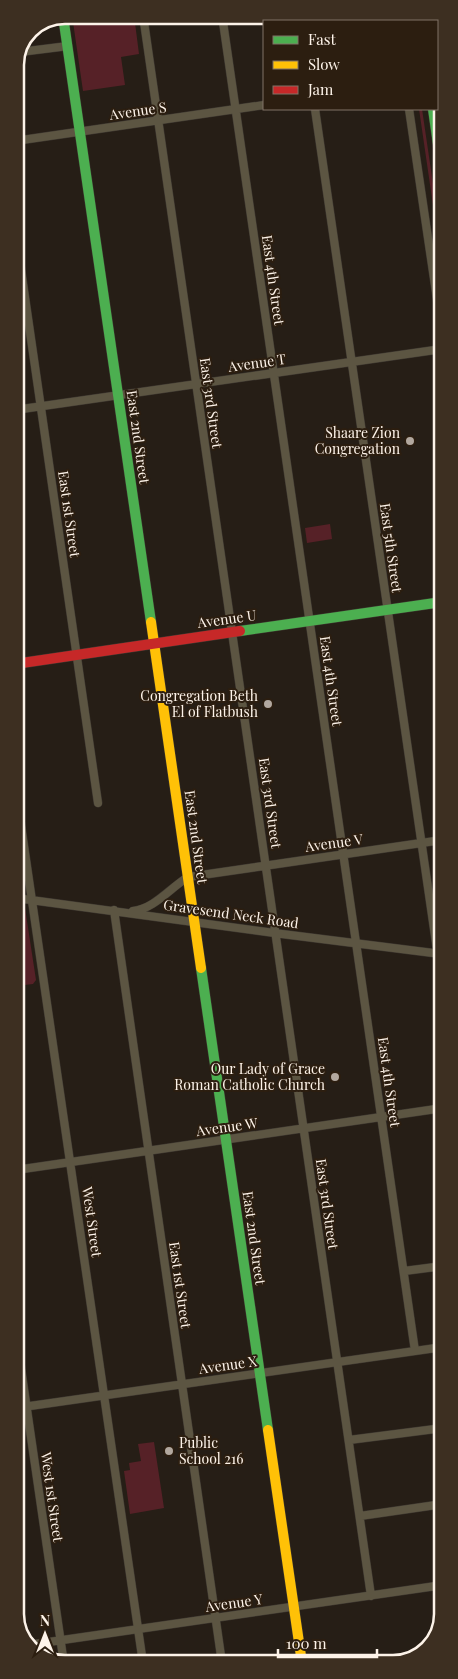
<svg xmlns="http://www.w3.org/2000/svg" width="458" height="1679" viewBox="0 0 458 1679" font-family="'Playfair Display',serif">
<rect width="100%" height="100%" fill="#261e16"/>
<path fill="#562127" d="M72,15h62l5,39 -18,3 4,28 -42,6z
M419,109h3l20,136v22z
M330,524l2,15 -25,4 -2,-15z
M16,907l9,1 11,72 -3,4 -17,2z
M154,1442l10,66 -34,6 -6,-43 6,-1 -1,-7 12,-2 -3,-17z"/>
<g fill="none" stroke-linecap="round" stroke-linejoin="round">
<g stroke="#3e3831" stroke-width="9">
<path id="street" d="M143,15l228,1581
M222,15l193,1336
M302,15l1,6
M396,15l1,6
M20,52l48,-6
M437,80l5,-1
M315,109l128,882
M409,109l33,224
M15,141l249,-36
M15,228l83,575
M15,410l427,-61
M15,784l128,879
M16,898l266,36 159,20
M114,910l108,753
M133,911c21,-2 37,-23 55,-34l254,-37
M16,1170l427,-62
M404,1271l39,-5
M16,1334l48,330
M16,1408l427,-61
M349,1440l94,-12
M360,1516l83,-12
M28,1645l415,-60"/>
</g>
<g stroke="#3e3831" stroke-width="11">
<path id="fast" d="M63,16l88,606
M433,109l9,64
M240,631l202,-29
M201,968l67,462"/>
</g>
<g stroke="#3e3831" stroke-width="11">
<path id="slow" d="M151,622l50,346
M268,1430l34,233"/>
</g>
<g stroke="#3e3831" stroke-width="11">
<path id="jam" d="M15,664l225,-33"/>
</g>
<use href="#street" stroke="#5c5542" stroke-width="8"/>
<use href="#fast" stroke="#4caf50" stroke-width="10"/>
<use href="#slow" stroke="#ffc107" stroke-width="10"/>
<use href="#jam" stroke="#c62828" stroke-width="10"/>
</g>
<g fill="#b2a89f" stroke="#2c1e10" stroke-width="2">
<circle cx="410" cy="441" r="5"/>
<circle cx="268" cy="704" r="5"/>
<circle cx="335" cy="1077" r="5"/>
<circle cx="169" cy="1451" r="5"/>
</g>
<g text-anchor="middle" stroke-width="4" stroke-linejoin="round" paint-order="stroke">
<g font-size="14" fill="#fdf3e9" stroke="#2c1e10">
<text transform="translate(138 111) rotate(-8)" y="5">Avenue S</text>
<text transform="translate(273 280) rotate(82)" y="5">East 4th Street</text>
<text transform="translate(257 363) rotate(-8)" y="5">Avenue T</text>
<text transform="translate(211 403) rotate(82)" y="5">East 3rd Street</text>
<text transform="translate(138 437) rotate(82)" y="5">East 2nd Street</text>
<text transform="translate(69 514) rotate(82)" y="5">East 1st Street</text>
<text transform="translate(391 548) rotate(82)" y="5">East 5th Street</text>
<text transform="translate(227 619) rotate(-8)" y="5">Avenue U</text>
<text transform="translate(331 681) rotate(82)" y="5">East 4th Street</text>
<text transform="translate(270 803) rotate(82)" y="5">East 3rd Street</text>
<text transform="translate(196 837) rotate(82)" y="5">East 2nd Street</text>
<text transform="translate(334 843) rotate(-8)" y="5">Avenue V</text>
<text transform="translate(231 914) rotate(8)" y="5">Gravesend Neck Road</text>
<text transform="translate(389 1082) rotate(82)" y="5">East 4th Street</text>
<text transform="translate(227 1127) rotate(-8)" y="5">Avenue W</text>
<text transform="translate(327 1204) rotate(82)" y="5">East 3rd Street</text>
<text transform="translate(92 1222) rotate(82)" y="5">West Street</text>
<text transform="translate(254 1238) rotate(82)" y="5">East 2nd Street</text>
<text transform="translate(180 1285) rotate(82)" y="5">East 1st Street</text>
<text transform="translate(228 1365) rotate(-8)" y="5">Avenue X</text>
<text transform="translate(52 1497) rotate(82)" y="5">West 1st Street</text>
<text transform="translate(234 1603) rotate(-8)" y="5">Avenue Y</text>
</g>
<g font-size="14" fill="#fdf3e9" stroke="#2c1e10" text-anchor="end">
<text x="400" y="438">Shaare Zion<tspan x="400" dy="16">Congregation</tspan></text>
<text x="258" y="701">Congregation Beth<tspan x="258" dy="16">El of Flatbush</tspan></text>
<text x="325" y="1074">Our Lady of Grace<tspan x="325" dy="16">Roman Catholic Church</tspan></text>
<text x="179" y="1448" text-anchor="start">Public<tspan x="179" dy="16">School 216</tspan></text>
</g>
</g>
<path d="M0 0H458V1679H0ZM65 24H393A41 41 0 0 1 434 65V1614A41 41 0 0 1 393 1655H65A41 41 0 0 1 24 1614V65A41 41 0 0 1 65 24Z" fill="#3d2f21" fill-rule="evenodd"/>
<path fill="none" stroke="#fdf3e9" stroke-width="2.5" d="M65 24H393A41 41 0 0 1 434 65V1614A41 41 0 0 1 393 1655H65A41 41 0 0 1 24 1614V65A41 41 0 0 1 65 24Z"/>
<rect x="263" y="20" width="175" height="90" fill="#2c1e10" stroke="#807367"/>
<rect x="273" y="36" width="25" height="8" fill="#4caf50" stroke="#807367"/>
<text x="308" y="45" font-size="15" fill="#fdf3e9">Fast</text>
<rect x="273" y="61" width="25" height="8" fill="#ffc107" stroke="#807367"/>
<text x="308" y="70" font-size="15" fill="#fdf3e9">Slow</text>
<rect x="273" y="86" width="25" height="8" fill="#c62828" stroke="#807367"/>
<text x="308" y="95" font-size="15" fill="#fdf3e9">Jam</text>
<g transform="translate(45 1634)" stroke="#2c1e10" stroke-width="4" paint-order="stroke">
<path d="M0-4L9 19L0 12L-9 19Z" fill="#fdf3e9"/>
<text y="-8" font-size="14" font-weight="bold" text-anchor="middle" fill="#fdf3e9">N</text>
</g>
<path d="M278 1649v8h99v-8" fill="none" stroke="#fdf3e9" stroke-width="2.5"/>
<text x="286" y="1649" font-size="15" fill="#fdf3e9" stroke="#2c1e10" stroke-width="4" paint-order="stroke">100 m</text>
</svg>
